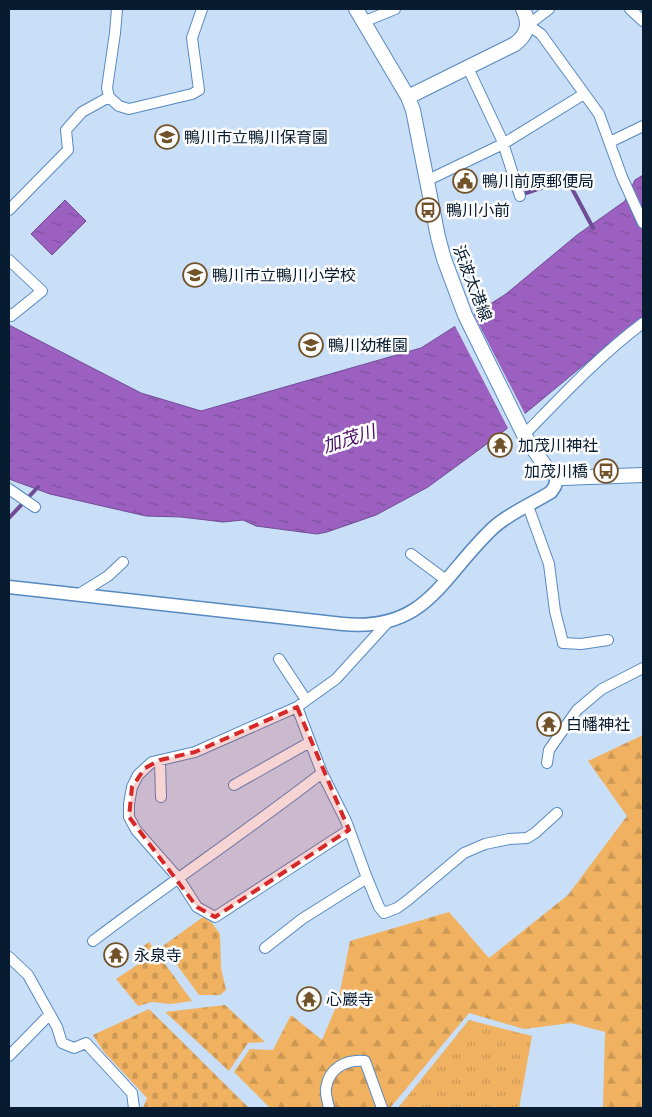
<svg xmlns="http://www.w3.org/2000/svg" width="652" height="1117" viewBox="0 0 652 1117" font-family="Poppins,'Noto Sans JP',sans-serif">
<defs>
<pattern id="grass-tufts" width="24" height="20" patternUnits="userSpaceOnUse" patternTransform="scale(1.25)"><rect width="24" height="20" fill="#f0b160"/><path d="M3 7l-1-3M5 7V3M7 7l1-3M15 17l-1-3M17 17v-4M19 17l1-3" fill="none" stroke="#cc9854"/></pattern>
<pattern id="forest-firs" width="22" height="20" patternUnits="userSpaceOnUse" patternTransform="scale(1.25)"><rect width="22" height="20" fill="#f0b160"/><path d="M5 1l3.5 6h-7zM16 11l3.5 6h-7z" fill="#cc9854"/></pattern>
<pattern id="cemetery-stones" width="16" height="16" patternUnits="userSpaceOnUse" patternTransform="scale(1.25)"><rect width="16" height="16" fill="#f0b160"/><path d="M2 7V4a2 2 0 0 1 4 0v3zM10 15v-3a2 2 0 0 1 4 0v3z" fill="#cc9854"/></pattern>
<pattern id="water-ripples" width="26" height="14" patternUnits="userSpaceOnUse" patternTransform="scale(1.25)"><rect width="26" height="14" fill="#9c61c0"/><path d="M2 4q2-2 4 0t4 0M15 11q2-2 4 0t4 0" fill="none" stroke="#7d4f9d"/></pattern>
</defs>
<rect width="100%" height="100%" fill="#c9dff7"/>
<path fill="url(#grass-tufts)" d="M469,1020l63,16 -13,72h-121z"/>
<path fill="url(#forest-firs)" d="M643,735v373h-40l2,-76 -34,-9 -47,6 -55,-16 -79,95h-120l-36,-36 16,-23 23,1 18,-35 31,25 16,-38 12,-61 99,-29 40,46 79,-63 59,-79 -39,-55z"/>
<path fill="url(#cemetery-stones)" d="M203,917l9,6 8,11 1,34 5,22 -6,5h-21l-36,-49z
M149,942l43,59 -21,3 -19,-2 -14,4 -22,-27 30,-20 -6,-10z
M225,1005l40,37 -17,1 -19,28 -64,-59z
M149,1009l100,99h-106l4,-10 -43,-46 -11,-17z"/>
<path fill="url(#water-ripples)" stroke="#6f4c95" d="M643,175v141l-144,119 -71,52 -52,28 -49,17 -10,2 -61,-8 -13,-6 -20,2 -42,-5 -35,-1 -96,-22 -41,-15v-154l132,68 60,18 220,-63 85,-54 71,-59 48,-34 10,-21z
M65,200l21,21 -34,34 -21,-21z"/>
<path fill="#c9dff7" d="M473,313l53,103 -17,14 -55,-106z"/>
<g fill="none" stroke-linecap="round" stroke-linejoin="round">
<path stroke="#6f4c95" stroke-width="4" d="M526,193l41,-14 26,49
M9,518l29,-31"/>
<g stroke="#5689c0" stroke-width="12">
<path id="minor" d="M117,9l-2,24 -8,55 2,9 10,9 10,3 63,-15 7,-4 -7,-52 10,-29
M549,9l-21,16 13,9 58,80 23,63 21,46
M630,9l13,12
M363,22l32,-13
M468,68l34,72 18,56
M610,142l33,-16
M428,180l75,-36 81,-50
M9,210l59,-60 -2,-20 16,-18 27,-15
M9,260l33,31 -31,25 -2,-2
M524,435c38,-39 75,-79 119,-112
M9,489l26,18
M528,506l21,58 6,47 8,32 18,1 27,-4
M411,554l35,26
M79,594l29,-18 15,-14
M279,659l27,41
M297,707l25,66 24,48 21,57 12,29 5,6 13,-5 11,-8 56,-47 21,-9 24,-5 18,-1 8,-5 22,-20
M160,760l1,37
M547,763l2,-13 28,-40 25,-21 41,-21
M234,785l76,-43
M349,830l-134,87 -18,-10 -18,-28 -43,-49 -7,-13v-13l3,-17 6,-12 14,-13 43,-10 102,-45 39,-28 51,-56
M93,941c75,-57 154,-110 229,-168
M265,948l37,-29 65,-41
M9,957l19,18 29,52 5,16 12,5 12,-5 46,50 2,15
M9,1056l41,-42
M329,1108c-1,-6 -4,-14 -3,-20 3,-20 20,-29 39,-27l17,47"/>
</g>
<g stroke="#5689c0" stroke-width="15">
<path id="tertiary" d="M9,587l334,37c84,8 98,-47 150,-96 16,-15 39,-24 58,-36l4,-6 2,-9"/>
</g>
<g stroke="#5689c0" stroke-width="16">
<path id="secondary" d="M356,9l52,88 5,13 25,127 6,22 21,56 59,120 21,31 12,11 6,1 80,-3
M408,97l107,-53c13,-10 15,-21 8,-35"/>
</g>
<use href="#minor" stroke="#fff" stroke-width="10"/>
<use href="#tertiary" stroke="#fff" stroke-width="12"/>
<use href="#secondary" stroke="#fff" stroke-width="14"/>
</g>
<path fill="#d62828" fill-opacity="0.2" stroke="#d62828" stroke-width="4" stroke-dasharray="10 6" stroke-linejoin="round" d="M297,707l52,123 -134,87 -18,-10 -68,-90 3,-30 13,-19 15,-8 35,-8z"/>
<defs>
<g id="school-ring" transform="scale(1.25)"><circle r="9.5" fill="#fdfdfd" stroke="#725228" stroke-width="1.5"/><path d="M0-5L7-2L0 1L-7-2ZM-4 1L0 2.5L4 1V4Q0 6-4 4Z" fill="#725228"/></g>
<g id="civic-ring" transform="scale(1.25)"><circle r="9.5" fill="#fdfdfd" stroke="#725228" stroke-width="1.5"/><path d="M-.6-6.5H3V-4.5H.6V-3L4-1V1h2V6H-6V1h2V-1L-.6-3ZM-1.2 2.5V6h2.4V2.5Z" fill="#725228"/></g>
<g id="bus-ring" transform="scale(1.25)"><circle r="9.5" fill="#fdfdfd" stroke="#725228" stroke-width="1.5"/><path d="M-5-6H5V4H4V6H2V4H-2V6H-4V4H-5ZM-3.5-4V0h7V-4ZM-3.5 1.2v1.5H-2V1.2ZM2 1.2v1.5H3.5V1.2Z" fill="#725228"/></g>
<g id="temple-ring" transform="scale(1.25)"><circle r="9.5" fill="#fdfdfd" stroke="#725228" stroke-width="1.5"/><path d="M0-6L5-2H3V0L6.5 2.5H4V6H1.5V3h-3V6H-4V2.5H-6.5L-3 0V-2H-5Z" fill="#725228"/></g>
</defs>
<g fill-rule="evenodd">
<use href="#school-ring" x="167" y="137"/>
<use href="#civic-ring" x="465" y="181"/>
<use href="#bus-ring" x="428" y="210"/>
<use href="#school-ring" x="195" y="275"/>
<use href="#school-ring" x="311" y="345"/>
<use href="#temple-ring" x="500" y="445"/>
<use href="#bus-ring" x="606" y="471"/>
<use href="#temple-ring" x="549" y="724"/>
<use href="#temple-ring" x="116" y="955"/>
<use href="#temple-ring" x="309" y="999"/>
</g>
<g text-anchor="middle" stroke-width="5" stroke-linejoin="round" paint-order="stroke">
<g font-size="16" fill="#071c31" stroke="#fdfdfd" text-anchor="start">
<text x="184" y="143">鴨川市立鴨川保育園</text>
<text x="482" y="187">鴨川前原郵便局</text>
<text x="446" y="216">鴨川小前</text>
<text x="212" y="281">鴨川市立鴨川小学校</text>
<text x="328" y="351">鴨川幼稚園</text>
<text x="518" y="451">加茂川神社</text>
<text x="588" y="477" text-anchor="end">加茂川橋</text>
<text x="566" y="730">白幡神社</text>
<text x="134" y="961">永泉寺</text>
<text x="326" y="1005">心巖寺</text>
</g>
<g font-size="16" fill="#071c31" stroke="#fdfdfd">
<text transform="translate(473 283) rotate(69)" y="6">浜波太港線</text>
</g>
<g font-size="18" font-style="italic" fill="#4c1069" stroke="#fdfdfd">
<text transform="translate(349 439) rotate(-17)" y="6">加茂川</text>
</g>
</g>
<rect width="652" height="1117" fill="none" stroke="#071c31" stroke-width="20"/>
</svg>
